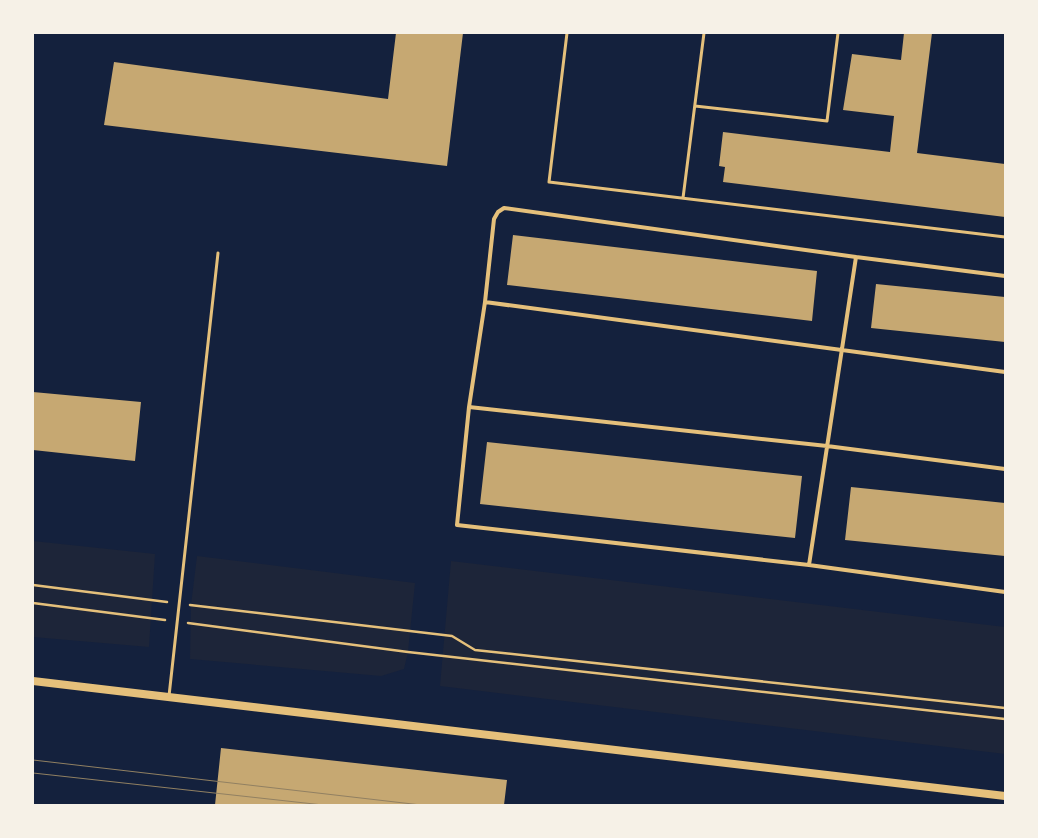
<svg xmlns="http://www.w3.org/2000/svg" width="1038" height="838" viewBox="0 0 1038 838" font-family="'Noto Sans',sans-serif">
<rect width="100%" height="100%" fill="#14213d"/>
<path fill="#1d2539" d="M33,541l122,13 -6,93 -116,-10z
M197,556l218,27 -7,69 -4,17 -23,7 -191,-17 1,-54z
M451,561l554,66v127l-565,-68z"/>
<path fill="#c6a872" d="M396,33h67l-16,133 -343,-41 10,-63 274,37z
M904,33h28l-15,120 88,11v53l-282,-35 2,-15 -6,-1 4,-34 167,20 4,-36 -51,-6 9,-56 49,6z
M513,235l304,36 -5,50 -305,-36z
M876,284l129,13v45l-134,-14z
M33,392l108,10 -6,59 -102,-11z
M487,442l315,34 -7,62 -315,-34z
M851,487l154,16v53l-160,-16z
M221,748l286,32 -3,25h-289z"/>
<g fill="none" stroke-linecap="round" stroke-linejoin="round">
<path stroke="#e5c07b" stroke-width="2.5" d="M33,585l134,17
M33,603l132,17
M190,605l262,31 23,14 530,58
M188,623l220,29 597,67"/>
<path stroke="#e5c07b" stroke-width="3" d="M567,33l-18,149 456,55
M695,106l132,15 11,-88
M683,198l21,-165
M169,696l49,-443"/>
<path stroke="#e5c07b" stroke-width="4" d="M856,257l149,19
M485,302l9,-83 4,-7 6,-4 352,49 -47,308
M1005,372l-520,-70 -16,105 -12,118 352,40 196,27
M469,407l358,39 178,23"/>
<path stroke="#e5c07b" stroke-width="8" d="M33,681l972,115"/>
<path stroke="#918062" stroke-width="1" d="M33,760l388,45
M33,773l290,32"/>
</g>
<rect width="1038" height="838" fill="none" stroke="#f6f1e7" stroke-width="68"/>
</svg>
